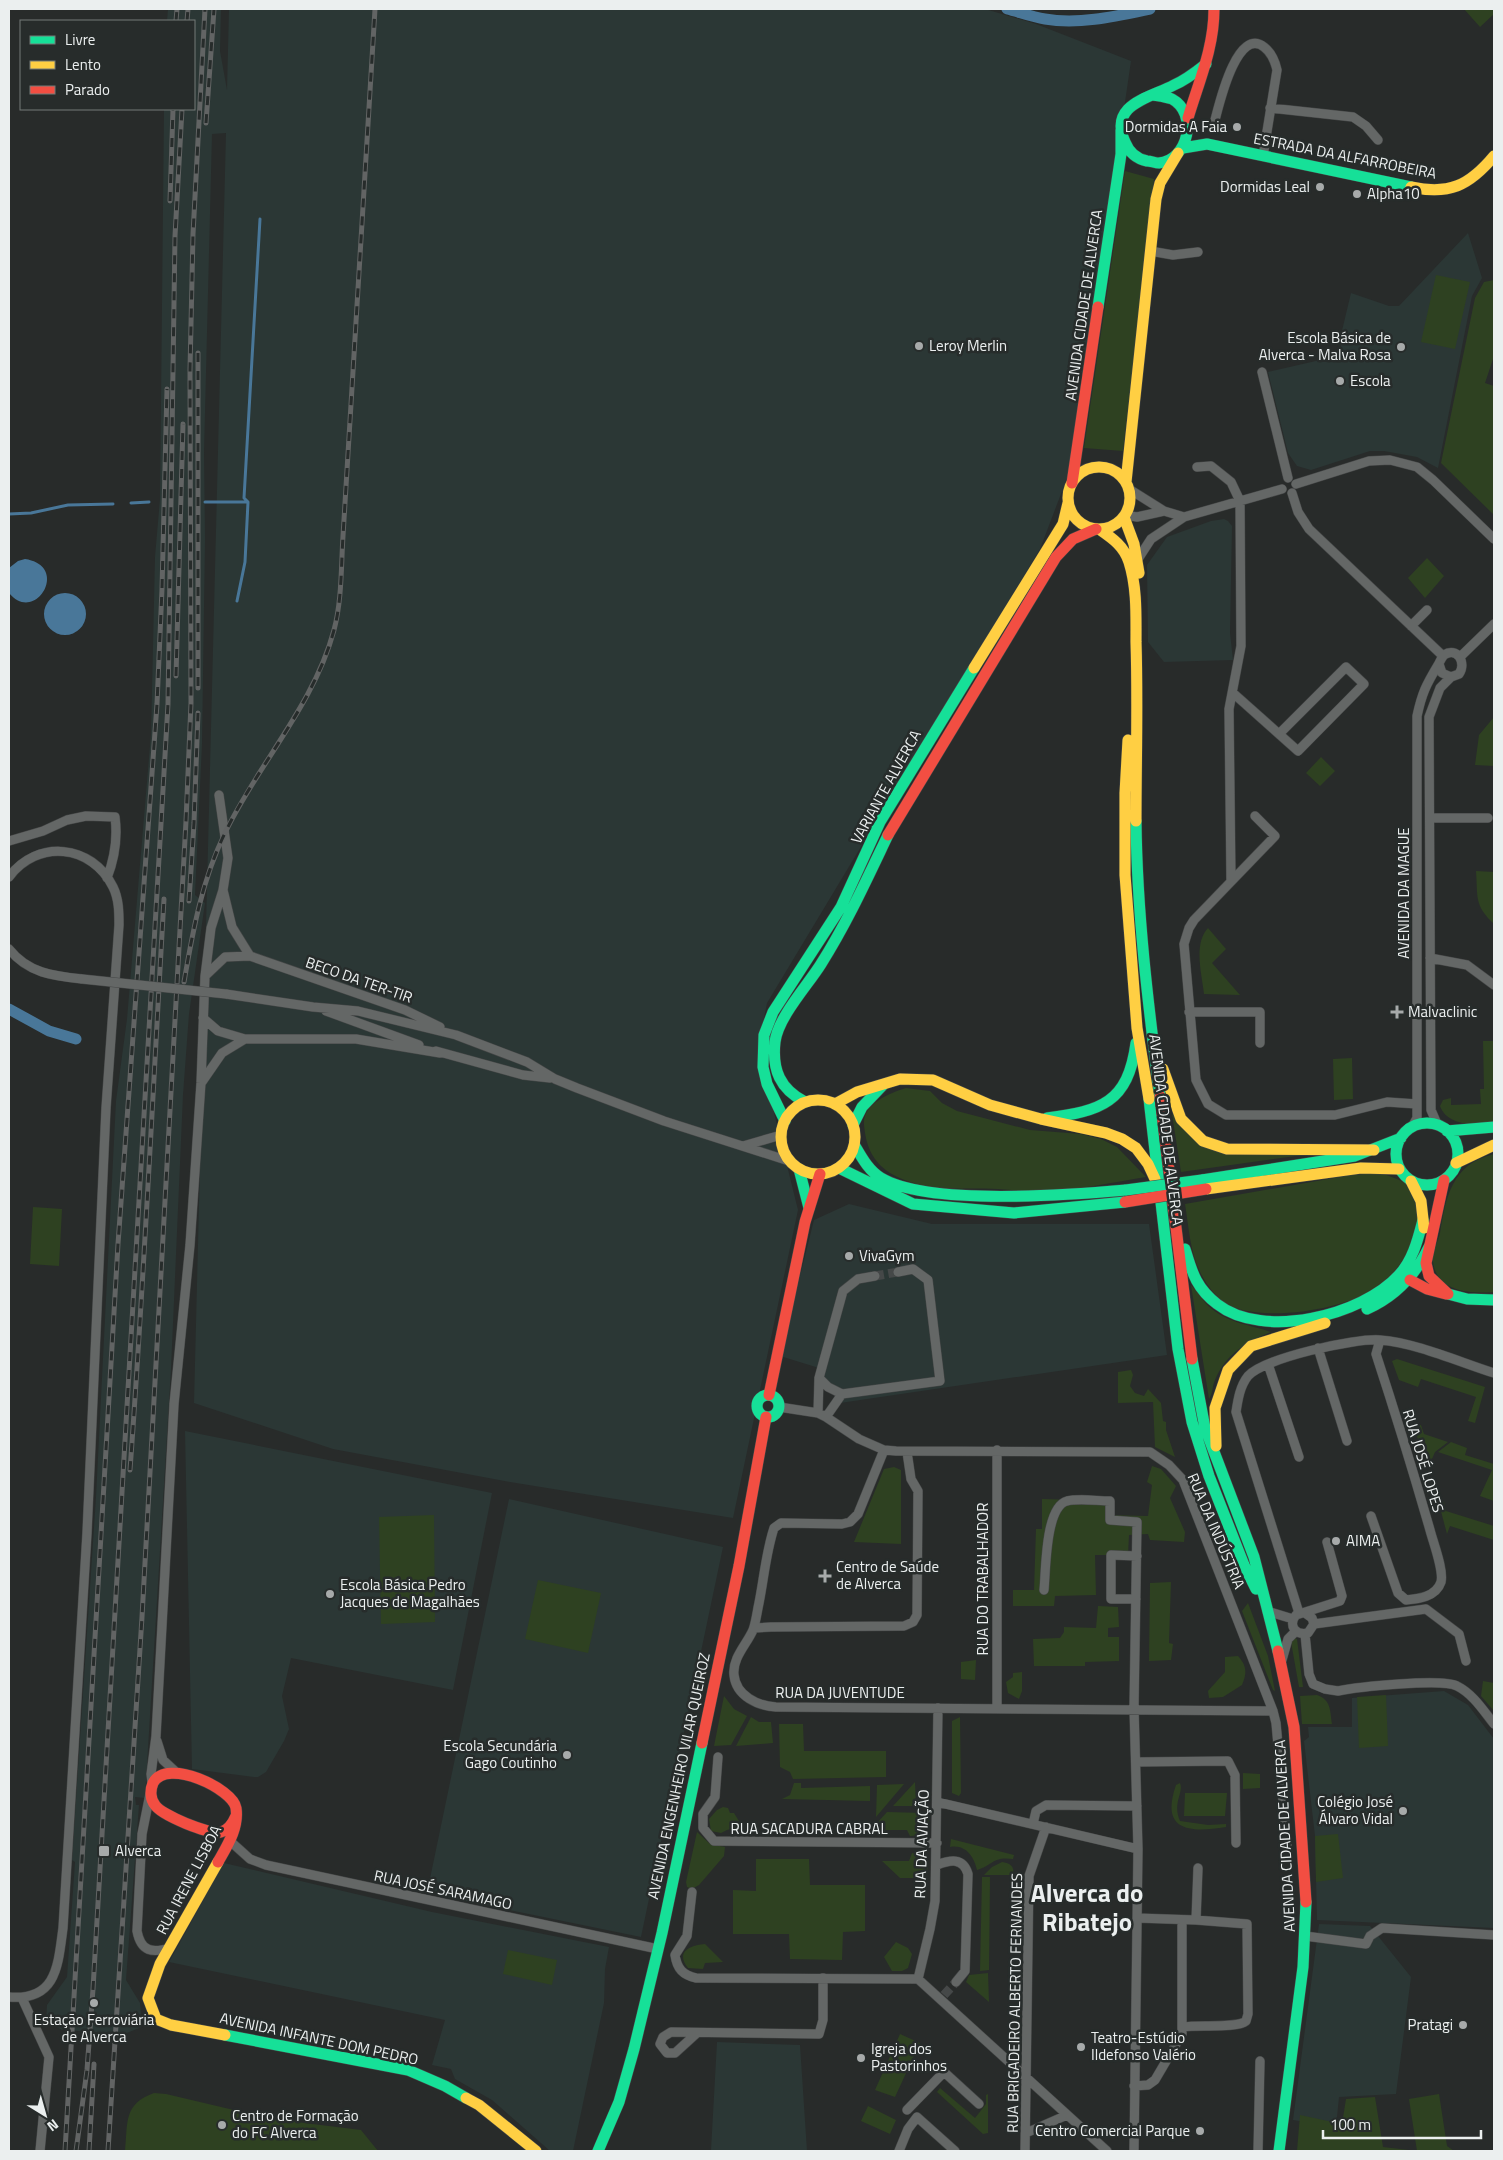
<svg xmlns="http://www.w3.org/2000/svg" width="1503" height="2160" viewBox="0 0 1503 2160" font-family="'Titillium Web',sans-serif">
<rect width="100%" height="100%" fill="#282b2a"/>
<path fill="#2b3735" d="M168,9h53l-1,42 7,39 2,-81h756l51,15 95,37 -59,404 -32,84 -273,454 -9,45 40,162 -65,308 -223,-36 -177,-33 -139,-46 32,-1270 -14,1 -8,318 1,87 -3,205 -7,151 10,8 -16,111 -6,81 -12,274 -26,429 -10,-1 1,8h3l-13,175 14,23 2,24 -18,7 -62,-4 -16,-9 1,-16 20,-28 8,-115 -3,-2 24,-363 20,-396 11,-82 24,-285 4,-177 5,-58 4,-390h30v-88h-27z
M1468,233l14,45 -10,18 -34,172 -21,-11 -33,-6h-14l-59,19 -14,-4 -9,-13 -20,-81 74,-17 -2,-16 11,-46 38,13h10z
M1224,519l4,2 4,5 -2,107 3,27 -69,2 -16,-20 -1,-77 20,-28 44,-16z
M849,1204l83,20h217l18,131 -327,48 -21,-35 -39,-12 34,-136z
M185,1431l307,62 -39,197 -162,-32 -9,38 7,33 -5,12 -18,31 -8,5h-4l-62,-8z
M509,1499l214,48 -82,390 -214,-44z
M1444,1691l24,14 26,34v189l-177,-8 -2,-84 -11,-95 5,-4 -1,-10h44v-29z
M224,1863l208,49 177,35 -4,22 -1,34 -31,148h-23l-58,-51 -37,-21 -4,-10 -19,-4 13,-45 -276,-58z
M1319,1924l51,2 41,51 -15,117 -57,3 -3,30 -43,-7z
M717,2042l83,3 7,106 -96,-1z"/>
<path fill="#2e4121" d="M1464,9h30v5l-14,13z
M1125,171l29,8 -31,272 -39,-3z
M1436,275l34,7 -15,67 -34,-7z
M1494,280v76l-9,27 9,3v129l-53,-52 34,-165 9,-16z
M1427,558l17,18 -19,22 -17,-20z
M1494,717v49l-19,-1 4,-30z
M1321,757l14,14 -15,15 -14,-13z
M1476,871l18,1v52c-20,-19 -16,-26 -18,-53z
M1208,928l18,21 -14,14 28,32 -36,-1c-2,-19 -11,-50 4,-66z
M1494,997v125c-18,4 -47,4 -54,-16l3,-6 8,-2v7l30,-1 -1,-15h4l-1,-48h10z
M1352,1058l1,41 -19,1 -1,-41z
M906,1088l24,3 12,12 15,8 73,19 51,4 20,5 16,8 29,30c-32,5 -66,13 -98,14 -16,1 -33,-1 -50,-2 -34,-1 -77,3 -108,-16 -18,-12 -24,-27 -26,-48 -2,-21 26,-32 42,-37z
M1172,1114l29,31 102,10 -122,17z
M1494,1154v138c-24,2 -57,0 -61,-30 -2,-8 5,-20 7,-29 6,-37 12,-69 54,-79z
M1379,1173c11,3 21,6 31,14 3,3 4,9 6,13 11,33 -15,70 -40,88 -31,22 -118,36 -151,15 -9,-6 -19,-19 -24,-29 -11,-21 -12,-46 -16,-70l166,-29z
M33,1207l29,2 -3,57 -29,-2z
M1191,1285c7,7 13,18 21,24 17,14 39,16 59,23 -25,10 -45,22 -56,48 -3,7 -2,13 -6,19z
M1397,1359l88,28 -10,36 -7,-2 8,-24 -55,-18 -3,8 -19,-7 -7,-19z
M1131,1370l2,5 -3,11 5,7 9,3 4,-7 13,14 2,18 3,1v8l9,27 -20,-10 -2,-45 -35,1v-31z
M1412,1422l9,3 3,9 24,8 -13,10 -3,7h-4l-4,-2z
M1451,1442l16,6 -2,7 29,9v37l-14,-5 12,-26 -54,-18z
M1152,1466l9,3 15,17 -6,12 15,34 -1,10 -34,-2 -2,-6 -19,1 -1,20h-33l1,40 -41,1 -1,10h-41v-16h21l2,-61h6v-30l68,2h-5v14l43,1 4,-31 -5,-3z
M894,1467l7,3v74l-47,-2 30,-73z
M1438,1500l6,2 2,9 48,15v14l-44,-14 -3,8z
M434,1515l1,107 -54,2 -2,-107z
M538,1580l63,13 -13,60 -63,-14z
M1171,1582l-2,61 4,1 -2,16 -22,1 1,-78z
M1248,1603l20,53 7,35 -2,-1 -31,-79z
M1098,1606l20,1 1,20 -11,1v9h11v24l-34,1v4h-51l-1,-27 27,-1 4,-6v-5l32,1z
M1294,1638l3,1 6,48h-4l-8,-45z
M1238,1656c9,10 9,17 4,29l-19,12 -14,1 -1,-7 17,-19v-15z
M976,1660l-1,20 -14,-1v-17z
M1022,1672v19l-3,8 -11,-6 -2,-11 7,-5v-4z
M1483,1681l11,2v28l-13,-15z
M1317,1695c14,5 13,15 15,29h-30l-2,-28z
M1386,1695l2,51 -29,2 -2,-51z
M724,1696l10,13 13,7 -16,29 -17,1z
M751,1717l8,5h12l2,21 -37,3z
M960,1717l1,76 -2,3 -7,-3v-72z
M779,1724h24l1,27h82v26l-93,2 -3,-7 -10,-5z
M1243,1773l17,1v14l-17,1z
M915,1782l1,24h-23z
M794,1783h7v5l69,-2v15l-88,-2 8,-4z
M1180,1783c4,10 -8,20 0,38l28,4 18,-1v3c-37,6 -66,4 -50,-42z
M904,1784l-28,33 1,-32z
M1185,1793h42l-2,23h-41z
M723,1807l5,1 2,5h4l8,13 -15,4 -6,3 -10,-2 -2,-12 8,-9z
M887,1812l37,1c13,15 2,23 -14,23l-3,-6h-31l1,-7z
M697,1832l13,12 15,3 -1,9 -25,29 -7,4 -5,-2 -1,-5z
M1338,1834l5,44 -27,4 -1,-46z
M951,1839l63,16 -1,4c-20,-3 -20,6 -36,11 -3,-14 -12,-26 -27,-23z
M912,1853c12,1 17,3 16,16l-12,9h-16l-18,-17h27z
M756,1859h53l1,26h55v46l-22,1 -1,28 -52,-1 -1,-25h-56v-44l23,1z
M1002,1862c8,1 13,4 11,13h-29l8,-8z
M982,1877h8l-1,93 -9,1z
M896,1942l12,6 4,6 -4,14 -6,3h-10l-8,-14z
M705,1944l18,18 -18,1 -2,6 -15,-1c-13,-16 2,-23 17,-24z
M508,1950l49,10 -5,25 -49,-11z
M988,1973l1,29 -23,-20 3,-7z
M900,2034l20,9 -25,54 -20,-7z
M940,2088l35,30 11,-14v-9l2,-1v39l-5,1 -46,-42z
M154,2093l12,1 106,25 89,11 17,21h-253c3,-28 -2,-47 29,-58z
M1439,2094l8,52 7,5h-157l3,-36 42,9 4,-25 29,-2 8,50 34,4 -8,-52z
M868,2106l28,14 -6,14 -29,-13z"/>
<path fill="#497799" d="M25,559c46,7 10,66 -16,34v-25l9,-7z
M44 614a21 21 0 1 1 42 0a21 21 0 1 1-42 0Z"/>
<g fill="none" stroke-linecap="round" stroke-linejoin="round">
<path stroke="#497799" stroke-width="3" d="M205,502h42
M131,503l18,-1
M9,514l22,-1 37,-8 45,-1
M237,601l8,-39 3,-60 -4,-4 16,-279"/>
<path stroke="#497799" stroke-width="11" d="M1007,9c12,3 25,8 38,10 34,6 72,-3 105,-10
M9,1009l40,22 27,8"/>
<path stroke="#454848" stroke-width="9" stroke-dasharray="9 4.5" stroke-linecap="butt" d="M875,1276l23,-4
M944,1995l12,-13"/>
<g stroke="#454747" stroke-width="10">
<path id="street" d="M1270,108l83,9 13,9 12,14
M1215,120c4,-15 22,-94 49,-73 8,6 11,14 13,23l-14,86
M1150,251l23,4 25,-3
M1262,372l26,106
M1197,467l14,-1 20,16 9,19 1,145 -12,63 2,171
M1296,484l73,-23 21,-1 27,7 16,13 61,59
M1129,489l35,22 20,6
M1292,493l6,19 11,17 134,127
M1125,515l12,2 27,-6
M1138,559l13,-20 33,-22 98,-28
M1411,626l16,-16
M1460,657l34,-33
M1233,693l65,58 66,-67 -18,-17 -66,66
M219,795l9,63 -5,32 9,37 18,29
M1255,816l20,20 -81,84 -5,8 -5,16 12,136 12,24 18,11h109l52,-13 30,2
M1430,818h58
M9,841l34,-10 24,-11 19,-4 29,1c3,22 0,40 -8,61
M9,877c28,-38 83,-33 104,10 6,12 6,26 6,38l-13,183 -19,425 -24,395c-5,37 -6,73 -54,69
M9,949c19,24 44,27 73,30
M1430,958l37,7 27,20
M205,976l20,-19 25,-1 155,54 35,17
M226,994l87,13 45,4 98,24 71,27 28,17 22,9 87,33 125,40
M326,1011l93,34
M1189,1012h71v31
M203,1018l15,13 27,8
M436,1051l87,24 27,3
M202,1082l20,-29 23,-14h111l84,14
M1438,1126l-7,-16 -2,-393 11,-29 11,-11
M1412,1127l5,-9v-402c5,-23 9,-31 21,-51 2,-3 3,-7 6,-10 13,-9 23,8 15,19l-8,3 -9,-4 -3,-9
M743,1146l38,-11
M1318,1348l29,93
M1268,1364l31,93
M819,1378l9,9 14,7 98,-13 -12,-101 -15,-11 -15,3
M779,1407l39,6 8,4 33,22 25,11 12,1 254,1 19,13 14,15 90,231 3,12 12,133
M818,1413l1,-35 24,-87 15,-12 17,-3
M826,1417l16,-23
M884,1450l-26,64 -8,8 -8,2 -61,-1 -7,5c-8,24 -10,50 -15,75 -2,9 -3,19 -6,27 -6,14 -21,28 -19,45 2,21 24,31 42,32l497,4
M1371,1516l27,77 8,7c12,-1 30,-3 35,-18 3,-12 -8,-40 -11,-52 -17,-59 -35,-118 -54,-176l4,-14
M1044,1590c2,-19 1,-83 23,-89 13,-3 30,0 43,0v19l27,2 -3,186 4,141 -4,302
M1136,1599h-25v-44l26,1
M1267,1611l26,8
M1299,1613l-63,-201c2,-13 4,-26 12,-36 16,-18 107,-38 132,-36 37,3 79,22 114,33
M1305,1613l7,5 2,6 -6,9c-13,3 -20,-8 -12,-18l44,-14 2,-5 -15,-54
M1314,1624l112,-15 33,25 7,27
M754,1628l17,-1 133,-1 9,-4 4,-7 1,-124 -7,-12 -4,-27
M1305,1634l4,40 4,10 12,5 13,2c19,-4 104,-13 119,-5 16,8 26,24 37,38
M1282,1660l6,-21 8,-8
M997,1707v-257
M157,1741l6,19 13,12
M718,1757l-3,40 -12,17v14l11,13 223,2
M1136,1762l92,-1 7,14 1,68
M152,1784l-1,-10 5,-38 18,-332 16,-159 11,-162 4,-107 6,-48 12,-38
M150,1794l-8,40 -5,97c4,21 15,22 33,17
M937,1802l201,47
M1033,1824l3,-13 10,-6 91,1
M230,1841l20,18 16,6 392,84
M937,1865c13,-5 26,-8 31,9l-3,97 -9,11
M692,1892l-5,44 -12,19c2,14 8,20 21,23l222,1
M1137,1918l59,2 51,4 1,90 -2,7c-10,8 -48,3 -63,6
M1196,1920l2,-52
M1305,1936l61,8 4,-8 12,-8 112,7
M918,1979l12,-50 5,-28 3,-193
M918,1979l189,172
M22,1998l27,59 -9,94
M697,2033l-22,20h-8l-7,-9 3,-7 8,-5 148,2 4,-14v-42
M1134,2086l14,-1 7,-5 27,-46v-114
M907,2110l37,-38 35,32
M1026,2133l41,-18
M899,2151l9,-22 9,-12 38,34
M1025,2151l4,-275 17,-49
M1258,2151l2,-90"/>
</g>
<g stroke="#454747" stroke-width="12">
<path id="fast" d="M1153,95c6,1 14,2 19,4 26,14 17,61 -13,64 -4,0 -8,-2 -12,-2 -10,-2 -18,-9 -22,-19 -17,-38 25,-44 49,-57 12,-5 22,-13 32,-21
M1183,148l24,-4 204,43
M1098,307l23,-153v-24
M1136,821c1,92 12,183 24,275
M1149,1099l29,250 14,73 17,54 35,89 12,24
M805,1102c-25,-13 -33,-32 -30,-60 3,-25 33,-57 46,-78 26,-41 46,-85 67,-129
M1047,1118c54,-7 81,-15 89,-75
M785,1121l-18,-37 -4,-17 1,-32 9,-23 68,-105 39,-85 94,-154
M1396 1154a31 31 0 1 1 62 0a31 31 0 1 1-62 0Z
M853,1125l9,-18 21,-22
M1447,1131l47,-4
M855,1146c7,12 14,25 26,32 48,28 188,17 245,12
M839,1168l74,36 101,9 111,-11
M799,1169l10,39
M1202,1180l153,-24 46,-18
M1185,1249c7,23 11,39 32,55 46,36 145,12 182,-29 14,-15 19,-36 24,-55
M1448,1294l19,5 27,1
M1367,1309c29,-13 48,-33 62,-62
M1192,1359l13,69 49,129 24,94
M757 1406a11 11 0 1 1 22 0a11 11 0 1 1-22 0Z
M225,2035l183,35 37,16 21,12
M598,2151l21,-49 15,-53 28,-116 40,-190
M1279,2151l24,-184 3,-65"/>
</g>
<g stroke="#454747" stroke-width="12">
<path id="slow" d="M1411,187c38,8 58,-1 83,-31
M1068 498a31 31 0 1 1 62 0a31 31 0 1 1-62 0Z
M1126,482l30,-283 4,-16 18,-30
M1124,517l10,27 5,29
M1099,529c13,9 25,17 30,33 8,25 7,53 7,80 2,60 0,119 0,179
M974,668l89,-144 5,-21
M1128,740l-3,53v82l12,153 12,71
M1163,1069l18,50 22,22 24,8 147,1
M781 1137a37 37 0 1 1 74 0a37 37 0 1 1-74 0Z
M835,1104l22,-12 43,-13 33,1 57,25 51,14 65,14 16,6 14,9 12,16 7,15
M1456,1163l38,-18
M1411,1181l10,20 3,27
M1206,1189l155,-21 38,1
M1216,1446l-1,-38 13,-38 23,-24 74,-23
M218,1862l-58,102 -12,34 8,21 15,6 54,10
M466,2098l13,7 57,46"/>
</g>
<g stroke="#454747" stroke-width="12">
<path id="jam" d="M1188,118c11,-37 26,-70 26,-109
M1072,483l26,-176
M888,835l168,-278 17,-18 23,-10
M1160,1096l32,263
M1444,1180l-18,83 3,13 19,18
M1410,1280l17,9 19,5
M769,1395l36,-173 15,-48
M1278,1651l16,76 12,175
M702,1743l37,-177 27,-149
M218,1862c9,-16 21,-34 18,-54 -3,-19 -69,-51 -83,-25 -3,7 -3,16 2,22 6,10 54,30 66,27 8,-2 12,-9 15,-16"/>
</g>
<use href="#street" stroke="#646766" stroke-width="9"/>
<use href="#fast" stroke="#16e098" stroke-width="11"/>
<use href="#slow" stroke="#ffcf43" stroke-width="11"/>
<use href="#jam" stroke="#f24e42" stroke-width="11"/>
<g stroke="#626464" stroke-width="5">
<path id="rail" d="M176,21l1,-12
M187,21l1,-12
M206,123l8,-114
M170,201l3,-92
M198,353v335
M176,676l7,-252
M189,901l5,-78 4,-110
M184,982c9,-52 18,-102 41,-149 33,-69 89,-128 109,-203 8,-30 7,-63 9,-94l32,-527
M130,1470c14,-190 23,-381 34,-571
M65,2151l53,-907 39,-540 5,-115 5,-200
M76,2151l11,-81 6,-81 75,-1285 7,-468 7,-127
M89,2151l5,-87
M108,2151l34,-534 44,-796 5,-118 -1,-333 3,-136 12,-225"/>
</g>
<use href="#rail" stroke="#272c2b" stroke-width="3" stroke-dasharray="9" stroke-linecap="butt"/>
<g stroke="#454747" stroke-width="10" stroke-linecap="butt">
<path id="street-bridge" d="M82,979l144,15"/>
</g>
<g stroke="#454747" stroke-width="12" stroke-linecap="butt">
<path id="fast-bridge" d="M1126,1190l76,-10"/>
</g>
<g stroke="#454747" stroke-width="12" stroke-linecap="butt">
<path id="jam-bridge" d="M1125,1202l81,-13"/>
</g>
<use href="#street-bridge" stroke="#646766" stroke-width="9"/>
<use href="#fast-bridge" stroke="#16e098" stroke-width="11"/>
<use href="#jam-bridge" stroke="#f24e42" stroke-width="11"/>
</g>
<g fill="#a7aaaa" stroke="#272c2b" stroke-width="2">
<circle cx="1237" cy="127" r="5"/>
<circle cx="1320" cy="187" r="5"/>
<circle cx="1357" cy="194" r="5"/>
<circle cx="919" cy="346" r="5"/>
<circle cx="1401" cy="347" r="5"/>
<circle cx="1340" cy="381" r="5"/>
<path d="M1394.5 1004.5h5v5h5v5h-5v5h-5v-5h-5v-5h5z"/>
<circle cx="849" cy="1256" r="5"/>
<circle cx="1336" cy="1541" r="5"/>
<path d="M822.5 1568.5h5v5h5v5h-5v5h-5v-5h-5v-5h5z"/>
<circle cx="330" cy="1594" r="5"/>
<circle cx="567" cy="1755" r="5"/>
<circle cx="1403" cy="1811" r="5"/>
<rect x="98" y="1845" width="12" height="12" rx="2.5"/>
<circle cx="94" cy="2003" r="5"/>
<circle cx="1463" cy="2025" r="5"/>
<circle cx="1081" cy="2047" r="5"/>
<circle cx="861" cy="2058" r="5"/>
<circle cx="222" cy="2125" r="5"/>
<circle cx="1200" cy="2131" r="5"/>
</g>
<g text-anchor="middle" stroke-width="5" stroke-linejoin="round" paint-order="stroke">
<g font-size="15" fill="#ebefef" stroke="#272c2b" text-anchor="start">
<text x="1227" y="132" text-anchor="end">Dormidas A Faia</text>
<text x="1310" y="192" text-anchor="end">Dormidas Leal</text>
<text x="1367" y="199">Alpha10</text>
<text x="1391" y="343" text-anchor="end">Escola Básica de<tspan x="1391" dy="17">Alverca - Malva Rosa</tspan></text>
<text x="929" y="351">Leroy Merlin</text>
<text x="1350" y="386">Escola</text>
<text x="1408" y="1017">Malvaclinic</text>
<text x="859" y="1261">VivaGym</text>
<text x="1346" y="1546">AIMA</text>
<text x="836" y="1572">Centro de Saúde<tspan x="836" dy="17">de Alverca</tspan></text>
<text x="340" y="1590">Escola Básica Pedro<tspan x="340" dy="17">Jacques de Magalhães</tspan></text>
<text x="557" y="1751" text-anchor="end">Escola Secundária<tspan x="557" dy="17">Gago Coutinho</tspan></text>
<text x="1393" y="1807" text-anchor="end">Colégio José<tspan x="1393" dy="17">Álvaro Vidal</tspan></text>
<text x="115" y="1856">Alverca</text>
<text x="94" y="2025" text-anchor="middle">Estação Ferroviária<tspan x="94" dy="17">de Alverca</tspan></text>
<text x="1453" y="2030" text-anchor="end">Pratagi</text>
<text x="1091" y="2043">Teatro-Estúdio<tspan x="1091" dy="17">Ildefonso Valério</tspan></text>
<text x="871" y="2054">Igreja dos<tspan x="871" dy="17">Pastorinhos</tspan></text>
<text x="232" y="2121">Centro de Formação<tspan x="232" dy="17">do FC Alverca</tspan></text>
<text x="1190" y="2136" text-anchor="end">Centro Comercial Parque</text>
</g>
<g font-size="15" fill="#ebefef" stroke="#272c2b">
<text transform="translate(1345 156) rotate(11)" y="5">ESTRADA DA ALFARROBEIRA</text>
<text transform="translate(1084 305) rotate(-82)" y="5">AVENIDA CIDADE DE ALVERCA</text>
<text transform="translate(886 787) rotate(-61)" y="5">VARIANTE ALVERCA</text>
<text transform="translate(1404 893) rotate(-90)" y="5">AVENIDA DA MAGUE</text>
<text transform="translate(359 980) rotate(19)" y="5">BECO DA TER-TIR</text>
<text transform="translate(1166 1130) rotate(83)" y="5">AVENIDA CIDADE DE ALVERCA</text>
<text transform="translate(1423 1461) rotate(73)" y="5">RUA JOSÉ LOPES</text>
<text transform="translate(1216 1531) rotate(67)" y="5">RUA DA INDÚSTRIA</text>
<text transform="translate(983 1579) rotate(-90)" y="5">RUA DO TRABALHADOR</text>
<text x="840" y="1698">RUA DA JUVENTUDE</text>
<text transform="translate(679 1776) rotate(-78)" y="5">AVENIDA ENGENHEIRO VILAR QUEIROZ</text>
<text x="809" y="1834">RUA SACADURA CABRAL</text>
<text transform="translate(1285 1836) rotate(-93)" y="5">AVENIDA CIDADE DE ALVERCA</text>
<text transform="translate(922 1844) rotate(-88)" y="5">RUA DA AVIAÇÃO</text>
<text transform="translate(189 1880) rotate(-62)" y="5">RUA IRENE LISBOA</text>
<text transform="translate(443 1890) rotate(12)" y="5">RUA JOSÉ SARAMAGO</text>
<text transform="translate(1015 2003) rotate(-89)" y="5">RUA BRIGADEIRO ALBERTO FERNANDES</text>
<text transform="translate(319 2039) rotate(12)" y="5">AVENIDA INFANTE DOM PEDRO</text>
</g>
<g font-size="25" font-weight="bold" fill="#ebefef" stroke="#272c2b">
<text x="1087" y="1902">Alverca do<tspan x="1087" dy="29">Ribatejo</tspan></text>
</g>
</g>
<rect width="1503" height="2160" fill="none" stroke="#ebefef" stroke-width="20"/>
<rect x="20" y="20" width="175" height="90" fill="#272c2b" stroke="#757a79"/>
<rect x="30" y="36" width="25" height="8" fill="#16e098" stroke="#757a79"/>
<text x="65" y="45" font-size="15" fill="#ebefef">Livre</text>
<rect x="30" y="61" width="25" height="8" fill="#ffcf43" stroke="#757a79"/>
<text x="65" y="70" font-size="15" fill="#ebefef">Lento</text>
<rect x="30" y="86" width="25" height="8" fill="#f24e42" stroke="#757a79"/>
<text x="65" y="95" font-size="15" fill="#ebefef">Parado</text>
<g transform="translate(45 2115) rotate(143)" stroke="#272c2b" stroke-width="4" paint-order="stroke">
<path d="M0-4L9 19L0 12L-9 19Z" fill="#ebefef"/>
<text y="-8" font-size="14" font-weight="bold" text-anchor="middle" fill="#ebefef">N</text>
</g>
<path d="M1323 2130v8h158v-8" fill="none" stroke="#ebefef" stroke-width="2.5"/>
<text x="1330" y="2130" font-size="15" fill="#ebefef" stroke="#272c2b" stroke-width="4" paint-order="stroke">100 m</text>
</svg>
